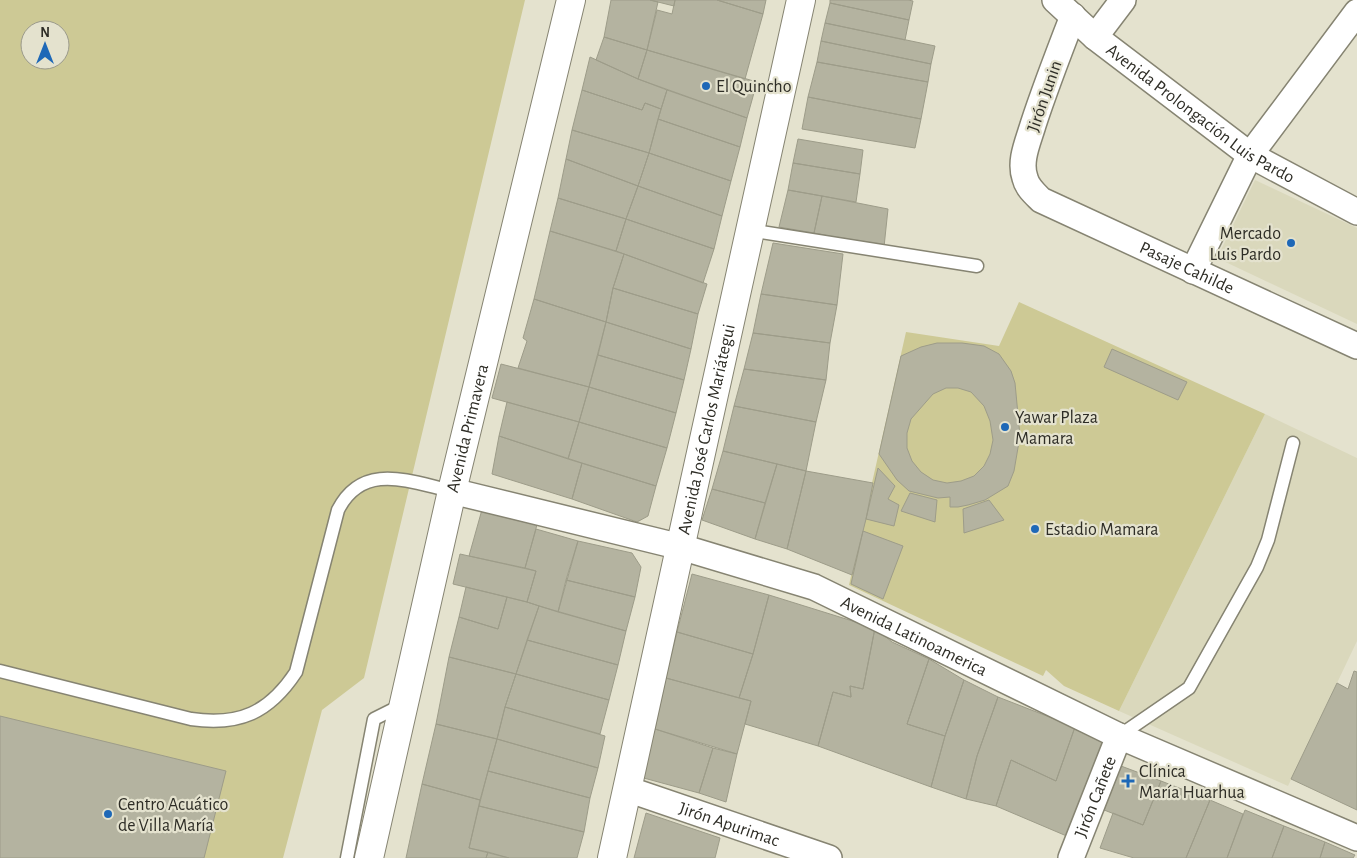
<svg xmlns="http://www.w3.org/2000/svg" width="1357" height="858" viewBox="0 0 1357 858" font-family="'Alegreya Sans',sans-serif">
<rect width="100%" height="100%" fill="#e4e2ce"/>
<path fill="#dad8bc" d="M1255,180l102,48v96l-140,-66z
M1265,414l92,44v183l-69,145 -169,-75z"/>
<path fill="#cdc995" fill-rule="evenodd" d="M0,0h525l-161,678 -42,32 -39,148h-283zM30,30h30v30h-30z
M1019,302l246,112 -146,297 -55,-25 -18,-16 -3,6 -194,-91 57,-253 93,14z"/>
<path fill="#b4b3a0" stroke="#9d9c89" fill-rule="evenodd" d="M611,0h39l8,2 -11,48 -43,-13z
M650,0h25l-1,6z
M675,0h42l46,14 -18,65 -98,-29 10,-40 15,4z
M717,0h49l-3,14z
M830,0h78l5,1 -4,19 -79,-17z
M830,3l79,17 -4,20 -80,-17z
M825,23l110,23 -4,18 -110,-23z
M604,37l43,13 -9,29 -42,-19z
M821,41l110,23 -3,18 -111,-20z
M647,50l110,32 -10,36 -109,-39z
M590,57l48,22 29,11 -6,19 -16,-6 -3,7 -60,-20z
M817,62l111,20 -7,37 -113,-22z
M582,90l60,20 3,-7 16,6 -12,44 -77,-23z
M667,90l80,28 -7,29 -82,-28z
M808,97l113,22 -6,29 -113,-19z
M658,119l82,28 -9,34 -82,-28z
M572,130l77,23 -11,33 -72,-27z
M798,139l65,11 -3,24 -67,-11z
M649,153l82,28 -9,35 -84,-30z
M566,159l72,27 -12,33 -68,-21z
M793,163l67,11 -4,28 -68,-12z
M638,186l84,30 -8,33 -88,-30z
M788,190l34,6 -8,37 -35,-6z
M822,196l66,13 -4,38 -70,-14z
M558,198l68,21 -10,32 -66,-20z
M626,219l88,30 -11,34 -87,-32z
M550,231l74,23 -11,34 -7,34 -72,-23z
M773,243l70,11 -6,51 -76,-11z
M624,254l83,30 -9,30 -85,-26z
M613,288l85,26 -7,35 -85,-27z
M761,294l76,11 -7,38 -77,-10z
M534,299l72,23 -17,65 -71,-19 9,-27 -4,-3z
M606,322l85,27 -7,31 -86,-25z
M753,333l77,10 -4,37 -82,-11z
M937,343h25l22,3 15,8 12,17 4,12 5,53 -6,35 -6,15 -23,14 -17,5 -10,2h-8v-10l-12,1 -29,-7 -12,-11 -18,-26 22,-98 20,-9zM946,388h12l13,4 13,14 6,15 3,19 -3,14 -6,12 -10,10 -13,5 -14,2 -14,-3 -12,-8 -9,-11 -5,-13v-15l4,-14 22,-25z
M1112,349l75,33 -9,18 -74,-33z
M598,355l86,25 -8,33 -87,-26z
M501,364l88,23 -10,35 -87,-24z
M744,369l82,11 -10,42 -82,-16z
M589,387l87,26 -9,35 -88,-26z
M507,402l72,20 -11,37 -69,-23z
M734,406l82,16 -10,49 -83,-20z
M579,422l88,26 -11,38 -88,-27z
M499,436l83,27 -10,36 -80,-25z
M723,451l54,13 -12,39 -53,-14z
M582,463l74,23 -8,30 -11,6 -65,-23z
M777,464l29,7 -19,78 -32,-10z
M878,468l17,18 -7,13 11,6 -5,21 -28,-7z
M806,471l67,12 -7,36 -14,56 -65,-26z
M712,489l53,14 -10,36 -53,-19z
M910,493l27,7 -2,22 -34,-11z
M989,500l15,20 -40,13 -1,-24z
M483,506l55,15 -13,47 -56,-12z
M536,529l42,12 -20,71 -31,-10 9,-31 -11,-3z
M863,531l40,15 -20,53 -32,-15z
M578,541l54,12 9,14 -6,30 -69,-17z
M460,554l76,17 -9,31 -74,-18z
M692,574l77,21 -16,59 -76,-22z
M566,580l69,17 -9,34 -68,-19z
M466,587l41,10 -9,32 -39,-12z
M769,595l106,33 -12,61 -13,-3 1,11 -18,-5 -15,54 -73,-22 6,-23 -12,-3 14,-44z
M507,597l20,5 12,4 -23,68 -67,-17 10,-40 39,12z
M539,606l87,25 -8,34 -91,-25z
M875,628l17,14 37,17 -22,65 38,12 -14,51 -113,-41 15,-54 18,5 -1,-11 13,3z
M677,632l76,22 -14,44 -73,-20z
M527,640l91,25 -9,35 -93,-26z
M449,657l67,17 -11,33 -8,32 -61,-15z
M929,659l35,21 -19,56 -38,-12z
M1354,671l3,1v138l-66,-31 46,-96 11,6z
M516,674l93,26 -9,34 -95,-27z
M666,678l85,23 -14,53 -82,-25z
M964,680l34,17 -21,59 -11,43 -35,-12 14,-51z
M998,697l77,30 -19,54 -45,-21 -15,46 -30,-7 11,-43z
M505,707l100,29 -7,32 -101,-29z
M0,716l226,55 -22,87h-204z
M436,724l61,15 -17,61 -58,-16z
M1075,727l34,15 -40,95 -73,-31 15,-46 45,21z
M655,729l58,19 -14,45 -59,-16z
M497,739l101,29 -8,30 -102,-27z
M713,748l24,6 -11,48 -27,-9z
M1121,766l40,15 -18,44 -39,-15z
M488,771l102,27 -6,34 -105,-26z
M1161,781l49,19 -24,58h-52l-34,-10 13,-35 30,12z
M422,784l58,16 -11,48 19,4 -2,6h-80z
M1210,800l33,14 -16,44h-41z
M479,806l105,26 -7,26h-68l-40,-10z
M1245,810l39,16 -12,32h-45z
M646,813l74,25 -5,20h-81z
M1284,826l41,16 -5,16h-48z
M1325,842l30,13 -2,3h-33z
M488,852l21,6h-23z"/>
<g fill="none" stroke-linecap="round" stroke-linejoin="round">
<g stroke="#868472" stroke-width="15">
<path id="service" d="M749,230l228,36
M0,671l191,48c48,7 78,-6 105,-47l42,-162c25,-49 72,-28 114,-19
M1119,736l70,-48 68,-121 11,-27 25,-97
M347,858l27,-139 28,-14"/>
</g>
<g stroke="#868472" stroke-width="28">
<g id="minor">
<path id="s1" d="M1055,0l40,37 155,118 107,57"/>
<path id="s2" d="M1073,16c-14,36 -28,72 -40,109 -5,17 -14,36 -8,53 2,9 9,15 16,22l316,146"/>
<path d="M1095,37l28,-37"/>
<path d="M1193,271l57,-116 107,-143"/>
<path id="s3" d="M452,491l229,56 133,40 305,149 238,102"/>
<path id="s4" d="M627,789l202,69"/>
<path id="s5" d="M1071,858l48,-122"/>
</g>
</g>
<g stroke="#868472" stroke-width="30">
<g id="tertiary">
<path id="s6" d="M369,858l83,-367 119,-491"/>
</g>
</g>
<g stroke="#868472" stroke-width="30">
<g id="secondary">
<path id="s7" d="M612,858c64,-286 124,-572 189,-858"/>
</g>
</g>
<use href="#service" stroke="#fff" stroke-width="12"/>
<use href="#minor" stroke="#fff" stroke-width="25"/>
<use href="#tertiary" stroke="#fff" stroke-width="28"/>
<use href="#secondary" stroke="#fff" stroke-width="28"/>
</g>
<g fill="#1e68b7" stroke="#e4e2ce" stroke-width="2">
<circle cx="706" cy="86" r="5"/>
<circle cx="1291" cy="243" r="5"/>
<circle cx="1005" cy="427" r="5"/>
<circle cx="1035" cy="529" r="5"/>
<path d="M1125.5 773.5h5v5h5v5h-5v5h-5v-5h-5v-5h5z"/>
<circle cx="108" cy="814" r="5"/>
</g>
<g text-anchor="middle" stroke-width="4.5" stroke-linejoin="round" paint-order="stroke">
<g font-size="18" fill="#2e2d26" stroke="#e4e2ce" text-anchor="start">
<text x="716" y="92">El Quincho</text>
<text x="1281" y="239" text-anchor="end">Mercado<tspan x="1281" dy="21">Luis Pardo</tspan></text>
<text x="1015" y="423">Yawar Plaza<tspan x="1015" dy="21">Mamara</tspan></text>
<text x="1045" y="535">Estadio Mamara</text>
<text x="1139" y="777">Clínica<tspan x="1139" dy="21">María Huarhua</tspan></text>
<text x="118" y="810">Centro Acuático<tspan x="118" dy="21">de Villa María</tspan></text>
</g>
<g font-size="18" fill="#2e2d26" stroke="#e4e2ce">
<text transform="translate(1044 96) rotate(-71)" y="6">Jirón Junin</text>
<text dy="6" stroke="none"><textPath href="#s1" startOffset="185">Avenida Prolongación Luis Pardo</textPath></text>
<text dy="6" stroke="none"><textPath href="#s2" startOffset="359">Pasaje Cahilde</textPath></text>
<text dy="6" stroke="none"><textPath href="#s6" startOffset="441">Avenida Primavera</textPath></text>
<text dy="6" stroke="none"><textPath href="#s7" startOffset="439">Avenida José Carlos Mariátegui</textPath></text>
<text dy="6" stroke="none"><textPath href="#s3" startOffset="486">Avenida Latinoamerica</textPath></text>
<text dy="6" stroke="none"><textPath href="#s5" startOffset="66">Jirón Cañete</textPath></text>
<text dy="6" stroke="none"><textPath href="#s4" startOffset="108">Jirón Apurimac</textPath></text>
</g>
</g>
<g transform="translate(45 45)"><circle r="24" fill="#e4e2ce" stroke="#9b9a8b"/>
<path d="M0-4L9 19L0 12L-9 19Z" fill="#1e68b7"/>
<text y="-8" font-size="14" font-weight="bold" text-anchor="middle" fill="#2e2d26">N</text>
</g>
</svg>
